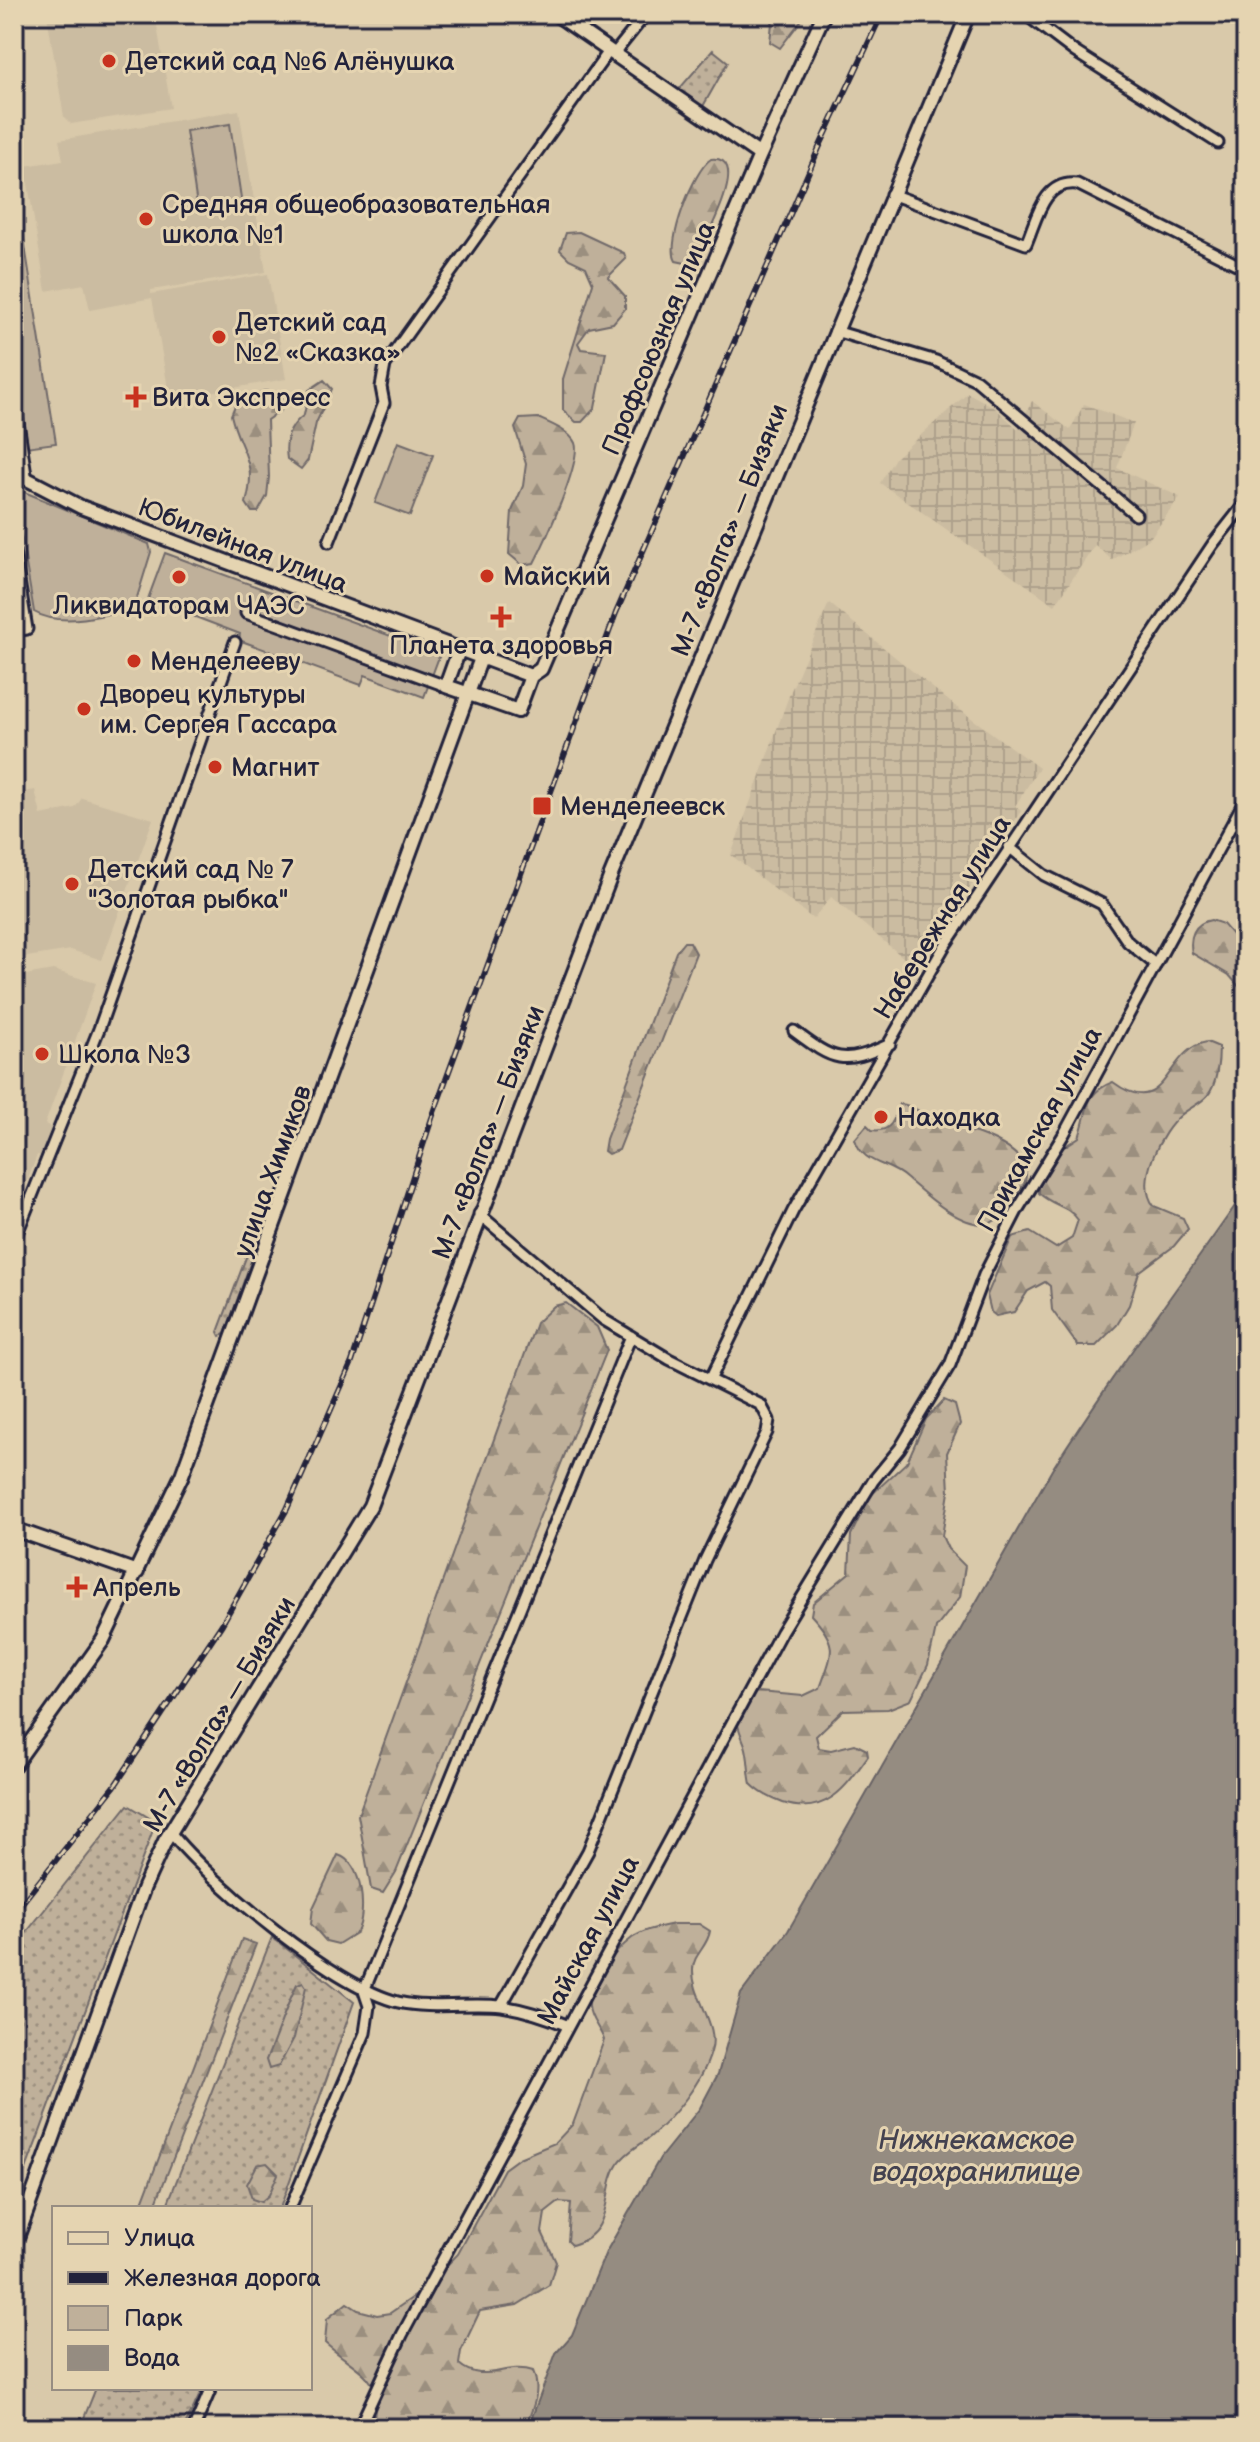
<svg xmlns="http://www.w3.org/2000/svg" width="1260" height="2442" viewBox="0 0 1260 2442" font-family="'Balsamiq Sans',sans-serif">
<defs>
<pattern id="industrial-grid" width="8" height="8" patternUnits="userSpaceOnUse" patternTransform="scale(2)"><rect width="8" height="8" fill="#cbbca1"/><path d="M0 4h8M4 0v8" fill="none" stroke="#aea18c"/></pattern>
<pattern id="grass-dots" width="8" height="8" patternUnits="userSpaceOnUse" patternTransform="scale(2)"><rect width="8" height="8" fill="#bfb09a"/><path d="M2 2h.1M6 6h.1" fill="none" stroke="#9b8f7f" stroke-width="1.8" stroke-linecap="round"/></pattern>
<pattern id="forest-firs" width="22" height="20" patternUnits="userSpaceOnUse" patternTransform="scale(2)"><rect width="22" height="20" fill="#bfb09a"/><path d="M5 1l3.5 6h-7zM16 11l3.5 6h-7z" fill="#9b8f7f"/></pattern>
</defs>
<rect width="100%" height="100%" fill="#d9c9aa"/>
<filter id="ink" filterUnits="userSpaceOnUse"><feTurbulence type="fractalNoise" baseFrequency=".0125" numOctaves="2"/><feDisplacementMap in="SourceGraphic" scale="16" xChannelSelector="R" yChannelSelector="G"/><feConvolveMatrix kernelMatrix="1 2 1 2 8 2 1 2 1" color-interpolation-filters="sRGB"/></filter>
<g filter="url(#ink)">
<path fill="#cbbca1" d="M155,14l16,94 -100,16 -7,-7 -17,-102z
M239,110l27,162 -115,18v4l117,-20 18,105 -116,20 -18,-101 -62,12 -6,-26 -38,7 -21,-125 38,-6 -4,-20z
M35,790l6,25 34,-7 7,-10 71,21 -51,141 -31,-10 -57,9v-165z
M53,970l43,13 -51,141 6,3 -10,29 -4,-1 -23,62v-240z"/>
<path fill="url(#industrial-grid)" d="M968,393l26,14 24,22 14,-28 38,29 14,-26 50,19 -17,45 63,29 -30,41 -38,22 -17,-15 -40,60 -175,-122 15,-25z
M829,603l126,103 84,62 -24,38 6,5 -68,102 -42,51 -80,-67 -18,22 -82,-64 59,-162z"/>
<path fill="url(#grass-dots)" stroke="#70696a" stroke-width="2" d="M713,50l15,12 -26,46 -22,-14v-6z
M260,1220l4,5 -39,109 -5,2 -2,-4z
M128,1805l28,17 -133,355 -9,1v-230z
M272,1937l82,65 -74,206h-114z
M96,2388h107l-19,40h-104z"/>
<path fill="url(#forest-firs)" stroke="#70696a" stroke-width="2" d="M777,14h29l-26,34 -10,-6 2,-19z
M711,159c43,-4 -7,82 -15,100l-6,5 -14,-3c-11,-17 18,-92 35,-102z
M579,232l45,21 2,6 -18,18 17,19v13l-12,14 -24,5 -11,15 3,6 25,3 -11,56 -13,14h-6l-13,-12v-31l30,-96 -7,-16 -17,-8 -9,-9 6,-17z
M324,380l8,9 -16,34 -8,37 -7,9 -14,-10c-3,-19 2,-33 17,-44l5,-25z
M264,391l18,2 4,6 -5,11 -14,10 2,57 -2,19 -9,16h-6l-6,-9c12,-43 -6,-50 -15,-88l5,-12z
M538,418c11,5 32,13 37,25 7,18 -31,101 -41,120l-12,2 -13,-11 3,-43 11,-25 3,-22 -11,-36 5,-9z
M1211,920l12,4 23,27v80l-5,-42 -12,-14 -37,-22c-3,-15 1,-30 19,-33z
M684,942h6l6,11 -77,197 -11,4 -4,-3 2,-12 70,-187z
M1207,1042l12,5c0,14 -2,39 -12,49 -7,8 -18,12 -26,19 -20,17 -46,66 -27,91l29,12 5,11 -14,17 -35,26 -10,33 -12,20 -21,21h-18l-26,-36 -2,-24 -5,-4 -17,9 -14,21 -18,4 -5,-4 -4,-17 25,-58 18,-5 26,16 16,-10 6,-18c-10,-15 -26,-14 -39,-27v-6l19,-36 21,-14c10,-26 3,-43 34,-55 55,41 51,-33 94,-40z
M899,1104c15,0 28,15 44,19 23,6 92,24 82,58 -2,7 -9,14 -14,20 -7,10 -13,22 -26,23 -28,1 -60,-30 -79,-46 -17,-16 -44,-13 -51,-39l12,-14 5,5c19,3 23,-11 27,-26z
M566,1303l31,24 10,23 -211,522 -13,21 -12,-4 -13,-74 178,-492 18,-17z
M944,1400l11,5 5,19 -13,29 2,39 -7,44 6,13 17,17 -5,31 -24,31 -8,37 -17,35 -23,9 -45,1 -27,26 3,12 12,2 24,-6 12,6 1,6c-22,31 -42,61 -85,47 -11,-4 -23,-10 -32,-19 -3,-13 -2,-27 -6,-39 -9,-24 -15,-33 1,-54l57,5 17,-8c13,-36 19,-43 -9,-73l2,-12 36,-30 2,-38 19,-39 37,-34 19,-43z
M338,1855c25,7 29,58 19,77l-19,12 -12,-3 -15,-17 2,-16z
M674,1924h25l11,7c-2,15 -17,24 -17,38 -1,29 27,56 18,83 -8,29 -38,66 -61,85 -11,9 -24,15 -32,27 -17,25 -2,69 -46,81l-4,-4 3,-38 -12,-1 -14,11 -3,19 14,30 -7,23 -32,20 -37,6 -19,40 -2,13c24,21 47,-2 74,7 8,19 1,35 -7,54l-2,3h-154c20,-51 -12,-55 -45,-85l2,-24 20,-16 11,7 19,5 13,-2 32,-22 36,-37 46,-85 15,-11 36,-15 18,-19 31,-84c-4,-12 -15,-22 -15,-34 -1,-23 26,-55 43,-68 13,-9 28,-11 42,-14z
M242,1939l14,5 -102,264h-14z
M303,1982l3,5 -12,51 -15,28 -10,3 -3,-9c11,-25 19,-51 31,-76z
M267,2163l11,11 -9,21 -8,7 -9,-3 -5,-15 10,-19z"/>
<path fill="#bfb09a" stroke="#70696a" stroke-width="2" d="M230,124l12,81 -44,7 -12,-81z
M14,176l42,267 -30,4 -12,-74z
M398,442l35,13 -23,61 -35,-13z
M22,491l127,53 2,8 -16,52c-27,13 -75,23 -101,8l-19,-114z
M165,553l275,101 -16,43 -59,-22 -4,10 -122,-45 1,-6 -92,-35z"/>
<path fill="#958c81" stroke="#676265" stroke-width="2" d="M1246,1190v1238h-718l28,-75 16,-18 34,-83 54,-94 40,-50 18,-34 23,-80 47,-63 265,-463c60,-95 129,-185 193,-278z"/>
<g fill="none" stroke-linecap="round" stroke-linejoin="round">
<g stroke="#22223b" stroke-width="15">
<path id="street" d="M1025,14l50,38 143,91
M614,54l32,-40
M891,194l135,50c11,-25 17,-64 51,-60l169,85
M835,331l101,30 40,19 160,135
M329,542l55,-139 -3,-16 4,-22 224,-314
M14,551l13,78 -13,2
M246,613l200,73
M1009,847l35,28 58,29 26,38 28,23
M794,1031c40,30 49,35 96,13
M479,1214l125,106 65,39 92,46 8,15 -2,12 -62,128 -117,291 -87,155
M14,1241l85,-212 136,-387
M711,1378l82,-167 151,-264 269,-403 33,-42
M170,1832c42,52 164,154 228,170 34,8 70,0 104,4 23,4 43,10 64,19
M364,1991l267,-655
M290,2208l75,-175 4,-27 -5,-15
M194,2428l17,-40
M359,2428l43,-93 379,-703 92,-151 27,-33 50,-83 34,-90 34,-66 46,-75 182,-336"/>
</g>
<g stroke="#22223b" stroke-width="18">
<path id="secondary" d="M556,14l204,141
M14,406l11,72
M14,480l11,-2 56,29 450,169
M459,650l-13,36 72,25 13,-35
M531,676l10,-7 219,-514 64,-141
M14,1529l123,43
M14,1765l89,-125 79,-165 299,-817
M14,2246l130,-359 21,-46 205,-335 241,-631 357,-861"/>
</g>
<use href="#street" stroke="#e5d4b1" stroke-width="9"/>
<use href="#secondary" stroke="#e5d4b1" stroke-width="12"/>
<g stroke="#22223b" stroke-width="6">
<path id="rail" d="M14,1913l100,-126 108,-163 65,-115 65,-147 80,-244 184,-505 203,-465 63,-134"/>
</g>
<use href="#rail" stroke="#e5d4b1" stroke-width="3" stroke-dasharray="9" stroke-linecap="butt"/>
</g>
</g>
<g fill="#c8321e" stroke="#e5d4b1" stroke-width="3">
<circle cx="109" cy="61" r="8"/>
<circle cx="146" cy="219" r="8"/>
<circle cx="219" cy="337" r="8"/>
<path d="M132 385h8v8h8v8h-8v8h-8v-8h-8v-8h8z"/>
<circle cx="487" cy="576" r="8"/>
<circle cx="179" cy="577" r="8"/>
<path d="M497 605h8v8h8v8h-8v8h-8v-8h-8v-8h8z"/>
<circle cx="134" cy="661" r="8"/>
<circle cx="84" cy="709" r="8"/>
<circle cx="215" cy="767" r="8"/>
<rect x="532" y="796" width="20" height="20" rx="4"/>
<circle cx="72" cy="884" r="8"/>
<circle cx="42" cy="1054" r="8"/>
<circle cx="881" cy="1117" r="8"/>
<path d="M73 1575h8v8h8v8h-8v8h-8v-8h-8v-8h8z"/>
</g>
<g text-anchor="middle" stroke-width="6" stroke-linejoin="round" paint-order="stroke">
<g font-size="26" fill="#22223b" stroke="#e5d4b1" text-anchor="start">
<text x="125" y="70">Детский сад №6 Алёнушка</text>
<text x="162" y="213">Средняя общеобразовательная<tspan x="162" dy="30">школа №1</tspan></text>
<text x="235" y="331">Детский сад<tspan x="235" dy="30">№2 «Сказка»</tspan></text>
<text x="152" y="406">Вита Экспресс</text>
<text x="503" y="585">Майский</text>
<text x="179" y="614" text-anchor="middle">Ликвидаторам ЧАЭС</text>
<text x="501" y="654" text-anchor="middle">Планета здоровья</text>
<text x="150" y="670">Менделееву</text>
<text x="100" y="703">Дворец культуры<tspan x="100" dy="30">им. Сергея Гассара</tspan></text>
<text x="231" y="776">Магнит</text>
<text x="560" y="815">Менделеевск</text>
<text x="88" y="878">Детский сад № 7<tspan x="88" dy="30">"Золотая рыбка"</tspan></text>
<text x="58" y="1063">Школа №3</text>
<text x="897" y="1126">Находка</text>
<text x="93" y="1596">Апрель</text>
</g>
<g font-size="26" fill="#22223b" stroke="#e5d4b1">
<text transform="translate(658 338) rotate(-67)" y="9">Профсоюзная улица</text>
<text transform="translate(729 530) rotate(-68)" y="9">М-7 «Волга» — Бизяки</text>
<text transform="translate(243 545) rotate(21)" y="9">Юбилейная улица</text>
<text transform="translate(942 917) rotate(-58)" y="9">Набережная улица</text>
<text transform="translate(1039 1129) rotate(-61)" y="9">Прикамская улица</text>
<text transform="translate(488 1132) rotate(-69)" y="9">М-7 «Волга» — Бизяки</text>
<text transform="translate(272 1171) rotate(-70)" y="9">улица Химиков</text>
<text transform="translate(219 1714) rotate(-59)" y="9">М-7 «Волга» — Бизяки</text>
<text transform="translate(588 1940) rotate(-62)" y="9">Майская улица</text>
</g>
<g font-size="28" font-style="italic" fill="#444250" stroke="#e5d4b1">
<text x="976" y="2149">Нижнекамское<tspan x="976" dy="32">водохранилище</tspan></text>
</g>
</g>
<rect width="1260" height="2442" fill="none" stroke="#e5d4b1" stroke-width="48"/>
<rect x="24" y="24" width="1212" height="2394" fill="none" stroke="#22223b" stroke-width="3" filter="url(#ink)"/>
<rect x="52" y="2206" width="260" height="184" fill="#e5d4b1" stroke="#978d82" stroke-width="2"/>
<rect x="68" y="2232" width="40" height="12" fill="#e5d4b1" stroke="#978d82" stroke-width="2"/>
<text x="124" y="2246" font-size="24" fill="#22223b">Улица</text>
<rect x="68" y="2272" width="40" height="12" fill="#22223b" stroke="#978d82" stroke-width="2"/>
<text x="124" y="2286" font-size="24" fill="#22223b">Железная дорога</text>
<rect x="68" y="2306" width="40" height="24" fill="#bfb09a" stroke="#978d82" stroke-width="2"/>
<text x="124" y="2326" font-size="24" fill="#22223b">Парк</text>
<rect x="68" y="2346" width="40" height="24" fill="#958c81" stroke="#978d82" stroke-width="2"/>
<text x="124" y="2366" font-size="24" fill="#22223b">Вода</text>
</svg>
